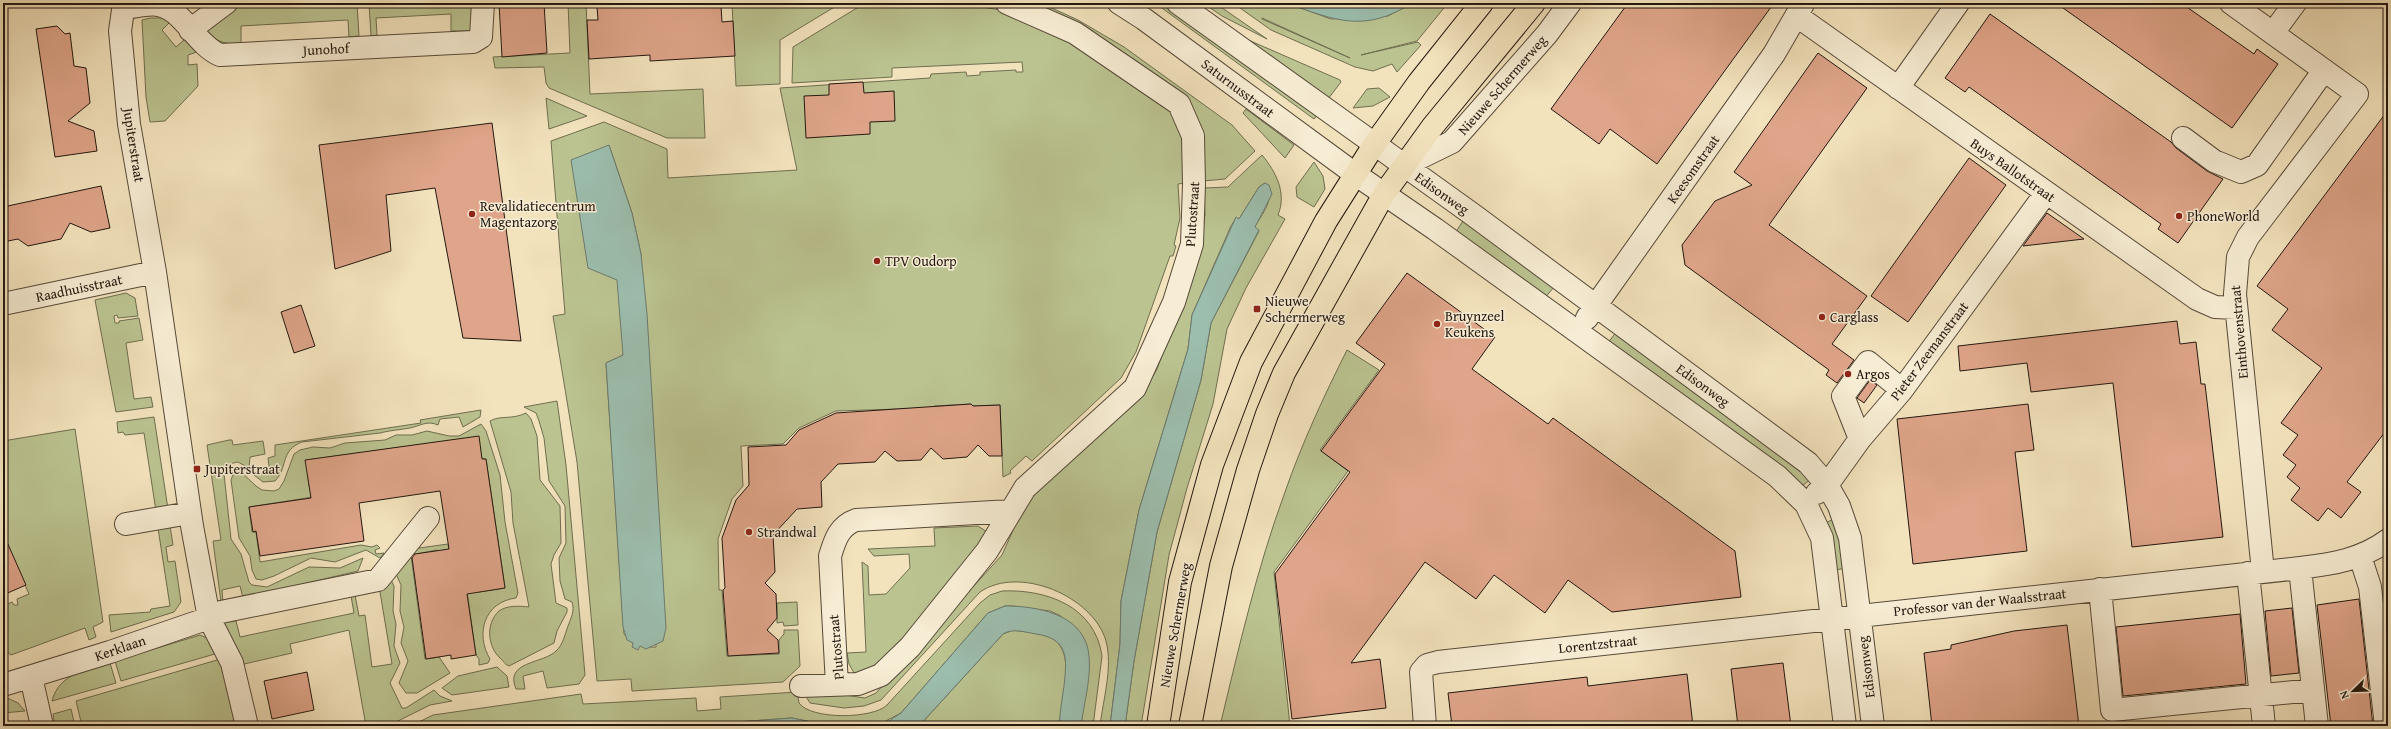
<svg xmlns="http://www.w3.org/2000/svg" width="2391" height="729" viewBox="0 0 2391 729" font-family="'Gentium Book Plus',serif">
<rect width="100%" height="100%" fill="#f3e3bd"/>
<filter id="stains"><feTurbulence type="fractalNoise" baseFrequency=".005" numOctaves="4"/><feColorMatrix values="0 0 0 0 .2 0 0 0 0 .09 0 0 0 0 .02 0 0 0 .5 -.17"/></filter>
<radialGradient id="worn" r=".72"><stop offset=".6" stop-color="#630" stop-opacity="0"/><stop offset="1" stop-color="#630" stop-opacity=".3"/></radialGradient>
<path fill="#bbc491" stroke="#6f6e50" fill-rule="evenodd" d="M240,3h117l2,33 -10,1 -1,-17 -107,6v17c-15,2 -24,-1 -35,-11z
M369,3h106l1,21 -6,7h-19v-17l-75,4 1,17 -6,1z
M568,3h18l4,91 113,-5 2,49h-38l-118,-50 -3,-5 -2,-16 -49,1 -2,-11 77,-4z
M732,3h109l-61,37v44l-44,2z
M865,3l111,3 25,4 71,32 95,66c20,26 16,44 18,75l-7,1 2,34 -6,27 2,1 -3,10h-3l-34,96 -15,26 -89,83 -6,-5 -16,15 1,2 -8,4 -3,-72 -27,1 -2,-2 -37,2 -2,2 -96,3 -37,17 -16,16 -42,2 2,40 -11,13 -14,40 1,51h3l5,66 52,-2v-14l5,-6v-4h14l2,36 -17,16 -151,9 -1,-12 -34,2 -20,-219 -24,-146 12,-2 -14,-173 53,-19 63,27 1,29 129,-8 -17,-82 150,-10 1,-4 35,-2 1,4 13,-1v-3l36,-2v2h7l-1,-10 -130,6v9l-100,6 1,-36zM609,145l23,68 9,41 15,393c-13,1 -24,-3 -32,-13l-18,-271 18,-8z
M1041,3l37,17 46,27 108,78 23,26 -30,28 -22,2 -5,-51 -160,-124z
M1155,3h12l15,10 136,101 -4,5z
M1203,3h12l52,36 -45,-23z
M1233,3h54l44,16 57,-3 24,-13h36l-31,38 -56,14 57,-13 3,3 -24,27 -5,-8 -19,7 -18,-4 -84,-37zM1262,18l88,40 -88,-39z
M150,18h11l9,4 -8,8 14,17 9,-8 12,13 -9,3v10l9,-1 1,22 -33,35 -15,1 -4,-25 -4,-77z
M1246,39l94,41 1,2 -13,17z
M1379,88l11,9 -17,9 -20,2 14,-19z
M546,98l41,18 -38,13z
M1246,109l48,36 -9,13 -42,-45z
M1262,155c14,17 25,38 16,60l7,4 -39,69 -19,41 -14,75 -26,84 -18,67 -28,171h-16l9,-65 23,-129 44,-152 10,-57 48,-92 -5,-3c7,-12 24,-33 11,-45l-6,4 -20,32 -3,-1 -5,8 -39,89 -4,34 -49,161 -18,91 -1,43 -10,82h-10c3,-26 13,-59 6,-85 -13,-45 -87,-76 -126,-49l-99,108 -17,6 -20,2 -34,-5 -5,-8 33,-1 27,4 11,-5 126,-138 24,-54 120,-113 11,-19 43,-120 5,-34 -1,-27 24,-1z
M1314,162l9,14 2,13 -11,18 -17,-10 -1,-10z
M1463,221l91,66 -10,12 -89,-66z
M126,293l9,5 3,18 -20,2 -1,-3 -3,1 1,7h4v-2l20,-3 4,22 -17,3 8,56 17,-2 2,10 -37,5 -21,-112z
M1617,331l195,147 -11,9 -194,-143z
M1347,350l32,20 -59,80 28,21 -74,101 16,154h-70c19,-79 37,-158 65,-234 17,-49 39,-96 62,-142z
M557,401l9,64 19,210 -6,9 -32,4 -4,-17 -20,5 2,13h-9c-12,-28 27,-25 40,-38 7,-6 9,-17 12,-25 3,-8 7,-15 4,-24l-7,-3 -5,-18 -1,-23 7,-15 -1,-37 -16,-25 -5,-43 -5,-17 -3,-8 -12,-6z
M481,410l-1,7 -17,10 -4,-10 -19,2 -2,6c-11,-5 -18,1 -28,3 -11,2 -18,2 -30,5l-78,9c-22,8 -14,26 -27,39l-12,1 -9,-7 16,-2 -2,-15 7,-2v-11l146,-22 -1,-3z
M526,413l5,6 6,17 3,44 20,26 1,37 -7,12 -3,9 5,39 11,5v4l-10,19 -3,12 -45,23c-5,-2 -5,-5 -9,-8 -12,-11 -15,-34 -1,-47 8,-6 21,-5 30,-4l-16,-84 -2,-31 -21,-71c10,-6 22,-1 36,-8z
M154,417l14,92 -12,2 -12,-78 -19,2 -2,-3 -5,1 -1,-11z
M481,424l5,7 14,44 5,47 13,71 -2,5c-32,4 -41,36 -26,61l-2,4 -9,2v-6l-3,-4 -9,-64 12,1 26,-4 -19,-129h-4l-4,-22 -172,23 3,26h2l2,11 -64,10 3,25h4l4,30 101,-17 11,2 5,-2 3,3 -5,2 1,4 8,-1 -4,5 -14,-8 -31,12 -24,-4 -37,18 -12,4 -6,-1 -4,-9 -2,-14 -11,-18 -8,-58 3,-8 5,-2 17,16 6,4 12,1 5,-2 5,-8 10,-27 6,-4 13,-3 17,1 15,-5 40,-3 11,-5h16l15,-4 22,5h10z
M75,429l28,193 -10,5 3,10 -7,3 -4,-12 -74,27 -8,-6v-43l9,-4 2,3h4l-1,-6 12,-5 -26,-58v-95z
M229,440h3l1,5 30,-4 2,13 -15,3 -1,11 -11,-6c-8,1 -13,4 -14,12l7,65 10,15 8,28 3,3 15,2 42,-20 31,1 23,-10 -5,13 -115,27 -3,-12 -18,4 1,12h-2l-8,-61 8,-1 -14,-95z
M1837,517l11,51 -14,2 -10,-46z
M170,526l3,19 -7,2 2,15 7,-1 6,41 -7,10 -63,20 -2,-17 41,-3 1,-3 19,-3 -12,-78z
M978,526l9,6 -1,14 -118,131 -14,-4 -5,-9 -2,-11 19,-1 -4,-90 6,4 1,29 17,-1 24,-26 -1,-14 -35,2 -6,-7 67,-3 -1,-18z
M448,544l1,7 -11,2 -1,-3 -26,5 14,104 14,-2 11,16 -33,20h-11l-7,-10 9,-22 -7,-18 3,-16 -4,-16 1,-26 -6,-13 17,-23z
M390,578l4,8 -1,25 3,13 -2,22 6,17 -10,20 12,25h4l28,-18 6,6 12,5 -22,4 -36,18 -28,3 -17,-96 -59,14 2,9 -52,12 -12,-16 -4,-27 12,-1 4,16 114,-24 -3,-17 4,-1 4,21 6,-1 7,52 20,-3 -12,-72z
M1002,591c44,-2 93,15 100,65l-9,70h-12l7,-57 -27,-53 -11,-5 -37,-5h-8l-17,7 -87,100 -23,12 -46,1 -40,-8 -69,5 -15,3h-297l22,-11 148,-21 2,10 113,-6 1,13 24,-2 -1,-12 77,-5 2,11c12,17 74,16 88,2l93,-102 10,-8z
M797,602l1,23 -14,1 -1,-4 -6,1v-20z
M1013,630c11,2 24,2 34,6 32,10 15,65 12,90h-140l84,-92z
M200,635l9,4 6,15 -94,27 -6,-20z
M224,658l17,68h-159l-6,-25z
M110,663l6,20 -64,18c7,-28 35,-31 58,-38z
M497,667l10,9 2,11 -57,8 -10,-7 16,-12z
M3,696l15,7 7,8 -22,2z
M71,709l4,17h-20l-2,-12z"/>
<path fill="#9cbeae" stroke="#6c7b6e" d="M1287,3h125c-47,30 -76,18 -125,0z
M609,145l23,68 9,41 6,60 19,314 -3,13 -17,8 -6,-3 -2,4 -6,-3 1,-4 -6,-3 -4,-13 -17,-264 17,-8 -6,-75 -29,-12 -17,-108z
M1265,183l4,2 3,9 -17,33 4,3 -48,93 -10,57 -44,152 -23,129 -9,65h-15l10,-82 1,-43 18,-91 49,-161 4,-34 44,-98 3,2 20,-32z
M1005,606c30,0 75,7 83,43 5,24 -4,53 -7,77h-22c1,-13 3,-27 5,-40 3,-28 5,-47 -28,-52 -12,-2 -23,-6 -33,0l-84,92h-46l16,-5 12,-8 87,-100z
M792,718l40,8h-124l14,-3z"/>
<path fill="#dfa58a" stroke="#23170f" d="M499,3h45l3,50 -45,4z
M602,3h41l5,3 67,-3v3h6l1,16 11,-1 2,35 -85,5v-6l-61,4 -2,-39h11l-1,-13h5z
M1628,3h146l-117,161 -47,-35 -11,15 -48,-35z
M2056,3h125l73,51 3,-5 21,15 -46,64z
M1990,14l181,128 5,6 31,23 16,8 -45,64 -20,-14 3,-5 -192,-137 -4,5 -20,-14z
M57,26l8,8 5,-1 4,33 12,2 3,26 1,9 -22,18 26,10 3,20 -42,6 -19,-128z
M1818,53l49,35 -98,137 98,71 -35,48 22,16 -17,23 -11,-8 3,-5 -144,-105 -3,-20 33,-44 37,-16 -18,-13z
M863,82l1,11 30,-2 1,30 -25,1v12l-64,4 -2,-42 25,-1v-11z
M2388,110v318l-41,54 14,10 -20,26 -13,-10 -10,13 -27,-21 9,-12 -13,-11 9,-12 -13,-10 15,-20 -17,-12 41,-55 -50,-38 16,-21 -31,-23z
M492,123l29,218 -58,-3 -28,-150 -49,7 5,56 -56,18 -16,-124z
M1969,158l37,27 -98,137 -37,-26z
M101,186l9,42 -19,4 -21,-9 -9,16 -33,7 -10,-7 -15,3v-35z
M2047,213l37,26 -61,7z
M1407,273l88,64 -23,32 76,55 5,-6 182,133 6,46 -129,15 -44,-32 -23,33 -51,-38 -18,24 -51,-37 -74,101 29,-4 6,49 -94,11 -17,-145 75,-102 -29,-21 64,-87 -29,-21z
M301,305l14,41 -21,7 -13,-41z
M2177,321l3,23 16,-2 5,42h4l18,153 -91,10 -19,-164 -82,9 -4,-29 -67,8 -2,-25z
M1870,380l7,5 -13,18 -7,-5z
M971,404l2,2 27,-1 2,51h-13l-11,-11 -11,12 -24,2 -12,-11 -10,12 -24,1 -12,-10 -10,11 -37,2 -17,18 1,25 -25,2 -24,26 2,37 -10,11 11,11 1,24 -10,12 11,10 1,13 -51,3 -5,-66 2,-2 -3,-50 14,-38 13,-15 -1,-38 38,-2 13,-15 37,-17z
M2028,404l6,46 -19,2 12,99 -114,13 -16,-145z
M479,436l3,23h4l19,129 -38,6 9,61 -25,4v-4l-25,4 -14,-101 3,-4 34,-5 -9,-58 -81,12 5,38 -104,15 -4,-25 -3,1 -4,-25 62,-9 -6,-38z
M3,533l23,52 -23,10z
M2359,599l14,127h-42l-14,-121z
M2292,608l7,65 -28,3 -6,-65z
M2240,614l6,70 -123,12 -7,-69z
M2067,625l12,101h-147l-8,-73 27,-4v-4l63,-14z
M1783,663l8,63h-53l-7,-57z
M307,672l7,38 -42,9 -8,-38z
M1687,674l6,52h-241l-4,-33 139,-16 1,9z"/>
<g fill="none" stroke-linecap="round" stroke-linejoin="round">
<g stroke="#574a3a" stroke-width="24">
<path id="minor" d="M124,3l-4,28 9,93 26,148 37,254 17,92 23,45 15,63
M1119,3l25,16 211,155 80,55 342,247 29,28 16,34 23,188
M1178,3l294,211 336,249 19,22 12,21 11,32 23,188
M2231,3l126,91 -109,143 -10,20 -3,37 28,278
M124,8c11,-1 24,-5 34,-3 24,3 38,40 62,50l253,-13 8,-5 2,-34
M1797,16l400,283 18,8 21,1
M190,30l36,-27
M2273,33l22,-30
M1898,88l60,-85
M2183,138l31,23 27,11 16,-7 67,-95
M1403,166l49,-24 95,-108 23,-31
M3,304l152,-32
M1587,318l187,-264 29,-50
M1860,439l-17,-43 25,-34 34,28
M1817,493l10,-8 33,-46 42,-49 144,-197
M126,524l64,-11
M2360,556l10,31 16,139
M2300,568l17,158
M2248,573l16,153
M2100,589l12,121 201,-20
M31,677l11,49
M3,685l107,-33 99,-34 7,-5 162,-33 50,-62
M837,685l-7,-129c5,-16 9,-30 26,-36l154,-9
M801,686l57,-2 23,-9 29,-28 77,-96 38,-63 110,-100 39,-86 18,-58 2,-60 -1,-48 -14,-32 -104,-71 -68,-30
M1425,726l-4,-54 6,-7 11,-3 862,-94c32,-4 61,-8 88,-28"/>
</g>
<g stroke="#23170f" stroke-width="24">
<path id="major" d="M1158,726l22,-144 32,-117 39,-103 75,-141 48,-76 45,-63 63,-79
M1190,726l31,-160 27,-96 19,-56 17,-41 100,-179 49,-68 101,-123"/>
</g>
<use href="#minor" stroke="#f7edd4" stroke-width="22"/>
<use href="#major" stroke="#f3e3bd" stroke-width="22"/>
</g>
<g fill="#8f2418" stroke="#f7edd4" stroke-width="1.5">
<circle cx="472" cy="214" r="4"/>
<circle cx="2179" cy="216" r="4"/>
<circle cx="877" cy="261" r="4"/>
<rect x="1253" y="305" width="8" height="8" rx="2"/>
<circle cx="1822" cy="317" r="4"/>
<circle cx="1437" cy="324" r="4"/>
<circle cx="1848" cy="374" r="4"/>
<rect x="193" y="465" width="8" height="8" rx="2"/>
<circle cx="749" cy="532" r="4"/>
</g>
<g text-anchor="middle" stroke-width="3" stroke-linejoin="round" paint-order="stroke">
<g font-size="14" fill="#23170f" stroke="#f7edd4">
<text transform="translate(326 49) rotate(-3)" y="5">Junohof</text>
<text transform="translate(1502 85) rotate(-49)" y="5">Nieuwe Schermerweg</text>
<text transform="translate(1238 88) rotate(37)" y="5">Saturnusstraat</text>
<text transform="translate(134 145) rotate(81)" y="5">Jupiterstraat</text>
<text transform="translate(1693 169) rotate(-55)" y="5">Keesomstraat</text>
<text transform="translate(2013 170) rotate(35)" y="5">Buys Ballotstraat</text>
<text transform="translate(1442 193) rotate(35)" y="5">Edisonweg</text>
<text transform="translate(1192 214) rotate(-86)" y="5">Plutostraat</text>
<text transform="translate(79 288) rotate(-12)" y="5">Raadhuisstraat</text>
<text transform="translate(2239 332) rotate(-95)" y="5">Einthovenstraat</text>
<text transform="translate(1929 351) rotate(-53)" y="5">Pieter Zeemanstraat</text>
<text transform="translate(1703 385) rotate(36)" y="5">Edisonweg</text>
<text transform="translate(1980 602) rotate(-6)" y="5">Professor van der Waalsstraat</text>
<text transform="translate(1175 625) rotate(-80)" y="5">Nieuwe Schermerweg</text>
<text transform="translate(1598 644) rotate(-6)" y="5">Lorentzstraat</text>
<text transform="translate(836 647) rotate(-95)" y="5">Plutostraat</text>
<text transform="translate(120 648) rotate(-19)" y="5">Kerklaan</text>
<text transform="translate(1866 667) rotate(-97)" y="5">Edisonweg</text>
</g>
<g font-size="14" fill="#23170f" stroke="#f7edd4" text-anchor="start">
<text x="480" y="211">Revalidatiecentrum<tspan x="480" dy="16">Magentazorg</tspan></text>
<text x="2187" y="221">PhoneWorld</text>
<text x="885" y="266">TPV Oudorp</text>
<text x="1265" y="306">Nieuwe<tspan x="1265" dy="16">Schermerweg</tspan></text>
<text x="1445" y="321">Bruynzeel<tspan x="1445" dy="16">Keukens</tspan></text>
<text x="1830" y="322">Carglass</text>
<text x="1856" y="379">Argos</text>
<text x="205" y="474">Jupiterstraat</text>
<text x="757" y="537">Strandwal</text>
</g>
</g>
<rect width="2391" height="729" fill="none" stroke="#f3e3bd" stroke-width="16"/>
<rect x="4" y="4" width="2383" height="721" fill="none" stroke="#23170f" stroke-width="2"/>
<rect x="8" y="8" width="2375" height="713" fill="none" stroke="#23170f"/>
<g transform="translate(2353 691) rotate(247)" stroke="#f7edd4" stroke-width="3" paint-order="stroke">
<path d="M0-3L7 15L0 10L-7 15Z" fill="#23170f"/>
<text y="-6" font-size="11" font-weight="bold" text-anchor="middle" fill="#23170f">N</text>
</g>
<rect width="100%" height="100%" filter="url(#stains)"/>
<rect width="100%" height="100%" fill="url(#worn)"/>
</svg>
